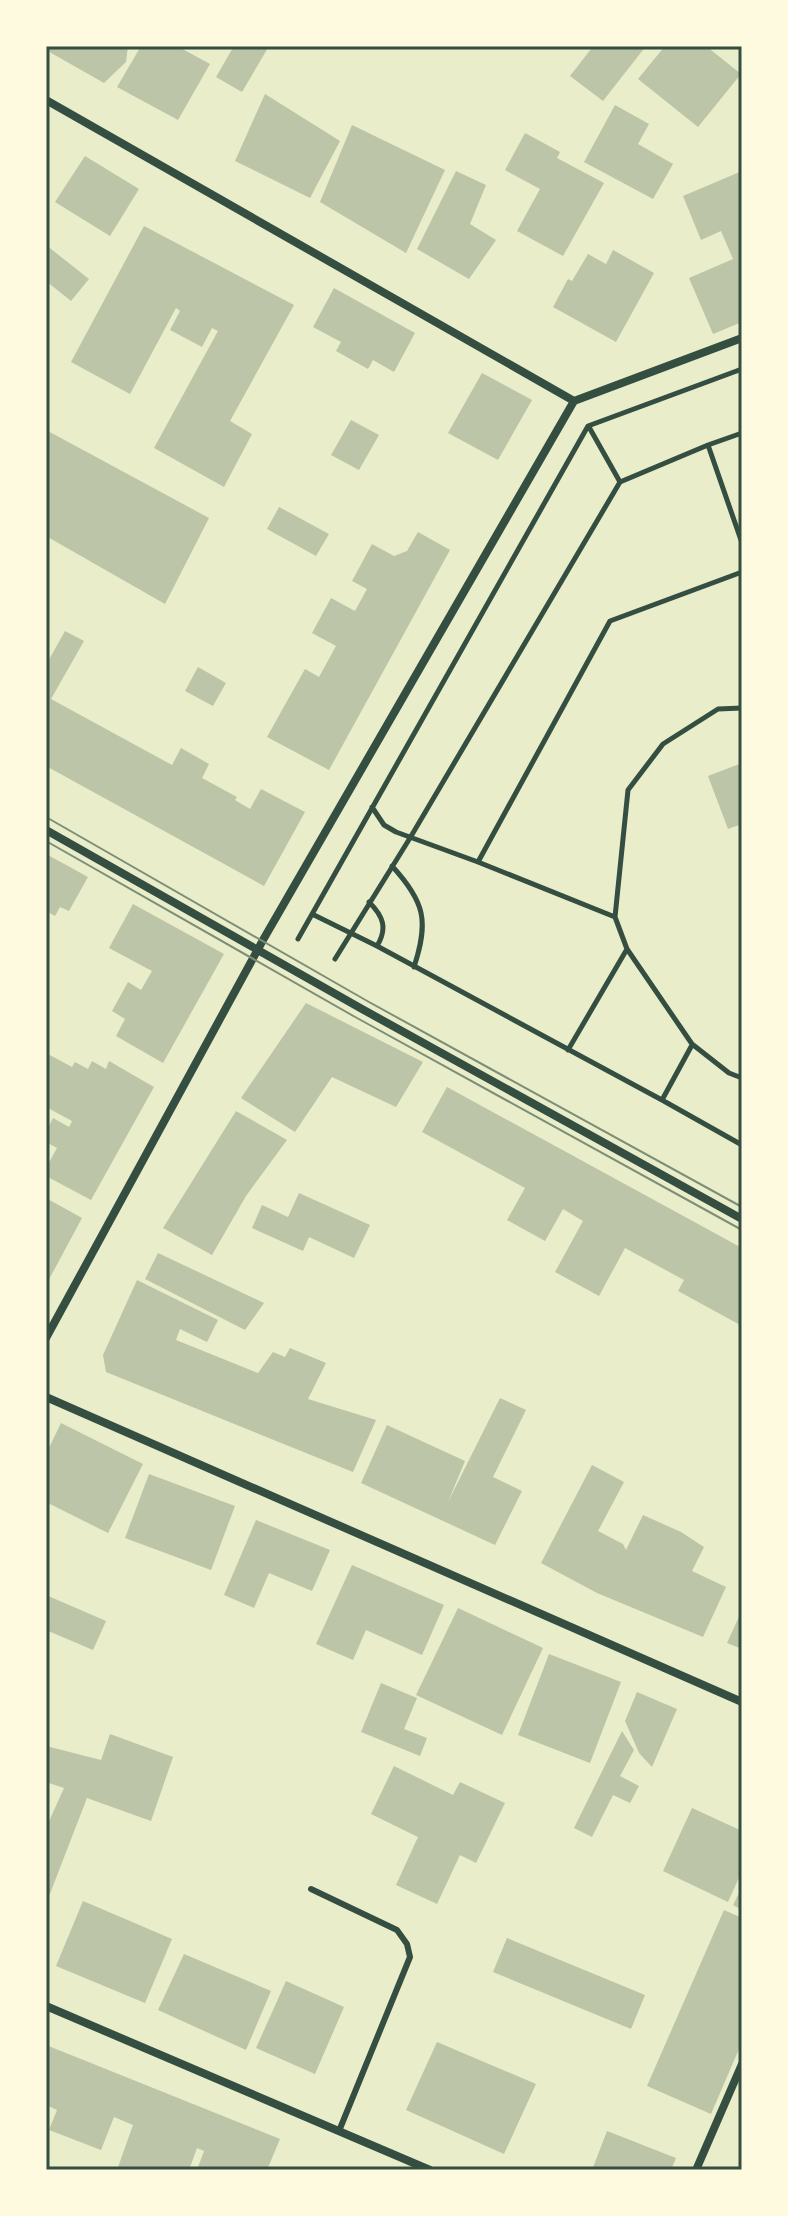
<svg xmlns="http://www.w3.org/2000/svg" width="788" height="2216" viewBox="0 0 788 2216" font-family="'Asap Condensed',sans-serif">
<rect width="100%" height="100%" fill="#e9edc9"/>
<path fill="#bcc5a7" d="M46,46h82l-2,16 -22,21 -58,-33z
M141,46h36l33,18 -32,56 -61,-33z
M234,46h35l-27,46 -26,-15z
M586,46h60l-43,55 -33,-25 21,-27z
M665,46h41l35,28 -43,53 -60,-48z
M265,94l75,47 -30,57 -75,-37z
M615,105l34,19 -11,20 35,20 -20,35 -69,-37z
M352,125l93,45 -39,83 -86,-51z
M525,133l35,19 -3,6 47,25 -41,73 -46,-25 23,-42 -35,-19z
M85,156l54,33 -29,47 -55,-34z
M456,171l30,14 -16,39 26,16 -27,39 -52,-30z
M742,171v151l-29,12 -24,-56 44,-19 -12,-28 -20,9 -18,-44z
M144,226l150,79 -64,116 22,13 -28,53 -70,-39 64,-117 -6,-3 -10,19 -32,-17 10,-19 -4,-3 -46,86 -59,-32z
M46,245l43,34 -18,22 -25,-20z
M613,250l41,23 -38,69 -63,-35 15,-28 4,2 16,-27 18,10z
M334,288l81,45 -21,39 -21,-12 -5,9 -32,-18 5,-9 -28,-15z
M482,373l50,27 -34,60 -50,-27z
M351,420l28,15 -20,35 -28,-15z
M46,430l163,88 -44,86 -119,-68z
M279,507l50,27 -13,22 -49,-27z
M418,532l32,18 -121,220 -62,-33 38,-68 14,8 17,-31 -24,-13 19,-35 24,13 12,-22 -15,-8 20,-37 22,12 13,-5z
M65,631l19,10 -33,58 121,66 9,-17 28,16 -7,14 35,19 -2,3 15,9 11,-20 44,23 -41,74 -218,-120v-101z
M198,667l28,16 -13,23 -28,-15z
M742,763v61l-14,5 -20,-53z
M46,854l42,23 -19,34 -9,-4 -5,9 -9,-5z
M133,904l91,50 -61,109 -47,-27 9,-17 -13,-8 16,-29 13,8 11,-19 -43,-23z
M306,1003l117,59 -27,45 -64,-30 -37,55 -54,-34z
M46,1053l26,14 3,-5 13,7 4,-8 14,8 3,-8 45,26 -63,113 -45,-24v-8l11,-20 -11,-6v-10l7,-14 16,9 3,-6 -26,-14z
M447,1087l295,161v78l-64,-35 6,-11 -59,-32 -26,48 -44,-24 28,-51 -20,-12 -18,32 -38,-21 18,-32 -103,-56z
M236,1111l51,29 -41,56 -34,59 -49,-27z
M299,1193l71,32 -16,33 -45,-21 -6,14 -51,-23 10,-23 26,12z
M46,1198l36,20 -36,67z
M158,1253l106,50 -19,27 -100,-51z
M137,1280l81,40 -11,22 -27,-13 -4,11 82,33 15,-21 12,5 5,-9 36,15 -18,36 68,21 -23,52 -247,-100 -3,-17z
M500,1398l26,12 -33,67 29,14 -27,54 -134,-62 26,-58 78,36 -17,41z
M61,1423l82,41 -35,69 -62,-31v-48z
M592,1465l32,17 -26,49 25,13 3,6 17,-35 38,17 23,15 -12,24 34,16 -23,50 -106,-44 -56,-30z
M149,1474l86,32 -24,64 -86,-32z
M256,1520l74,30 -18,41 -43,-18 -15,35 -30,-13z
M352,1565l92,40 -22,50 -56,-25 -13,30 -37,-16z
M46,1595l60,26 -13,29 -47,-20z
M458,1608l85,40 -41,87 -86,-40z
M742,1610v39l-15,-6z
M549,1654l72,28 -31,81 -72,-28z
M381,1683l36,15 -13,31 23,9 -7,18 -59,-24z
M637,1692l40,17 -25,58 -13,-14 -14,-32z
M622,1731l12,19 -14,26 19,10 -9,17 -17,-8 -21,42 -18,-9z
M110,1734l63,23 -22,64 -64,-23 -41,106v-76l18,-40 -18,-6v-36l55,14z
M394,1766l59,29 7,-13 45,21 -29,60 -16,-8 -23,49 -41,-19 22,-48 -47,-23z
M692,1808l50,23v40l-14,31 -65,-31z
M742,1887v23l-9,-5z
M83,1901l89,38 -27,64 -89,-37z
M724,1910l18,8v124l-31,72 -64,-28z
M507,1938l138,57 -14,34 -138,-57z
M184,1954l87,37 -25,59 -88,-40z
M286,1981l58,26 -29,67 -59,-26z
M437,2042l99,42 -32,70 -98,-44z
M46,2045l234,94 -13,31h-70l7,-19 -7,-3 -8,22h-72l16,-45 -19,-8 -13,33 -52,-20 8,-20 -11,-5z
M607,2131l69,27 -5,12h-79z"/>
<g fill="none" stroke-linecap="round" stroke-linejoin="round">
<path stroke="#344e41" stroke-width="5" d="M589,427l31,55
M708,445l34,98
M742,708l-24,1 -55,35 -35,46 -13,127 12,32 65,95 37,29 13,5
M372,807l12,18 12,7 82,30 137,55
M478,862l132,-241 132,-49
M392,866c33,36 37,55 22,101
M369,902c14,14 19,26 8,44
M312,914l65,32 285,154 80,45
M298,939l290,-513 154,-57
M335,959l75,-121 210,-356 88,-37 34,-12
M568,1050l59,-101
M662,1100l30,-55"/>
<path stroke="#344e41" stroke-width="6" d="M311,1889l86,41 10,14 3,13 -71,174"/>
<path stroke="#344e41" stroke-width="8" d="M46,100l528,301
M574,401l168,-63
M46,830l316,179 380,210
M46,1338l217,-398 311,-539
M46,1397l696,305
M46,2006l384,164
M696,2170l46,-106"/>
<path stroke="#7c8e77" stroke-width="2" d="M46,817l323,185 373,205
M46,841l311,177 385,212"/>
</g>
<rect width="788" height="2216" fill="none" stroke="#fefae0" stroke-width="96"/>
<rect x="48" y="48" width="692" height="2120" fill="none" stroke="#344e41" stroke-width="3"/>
</svg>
